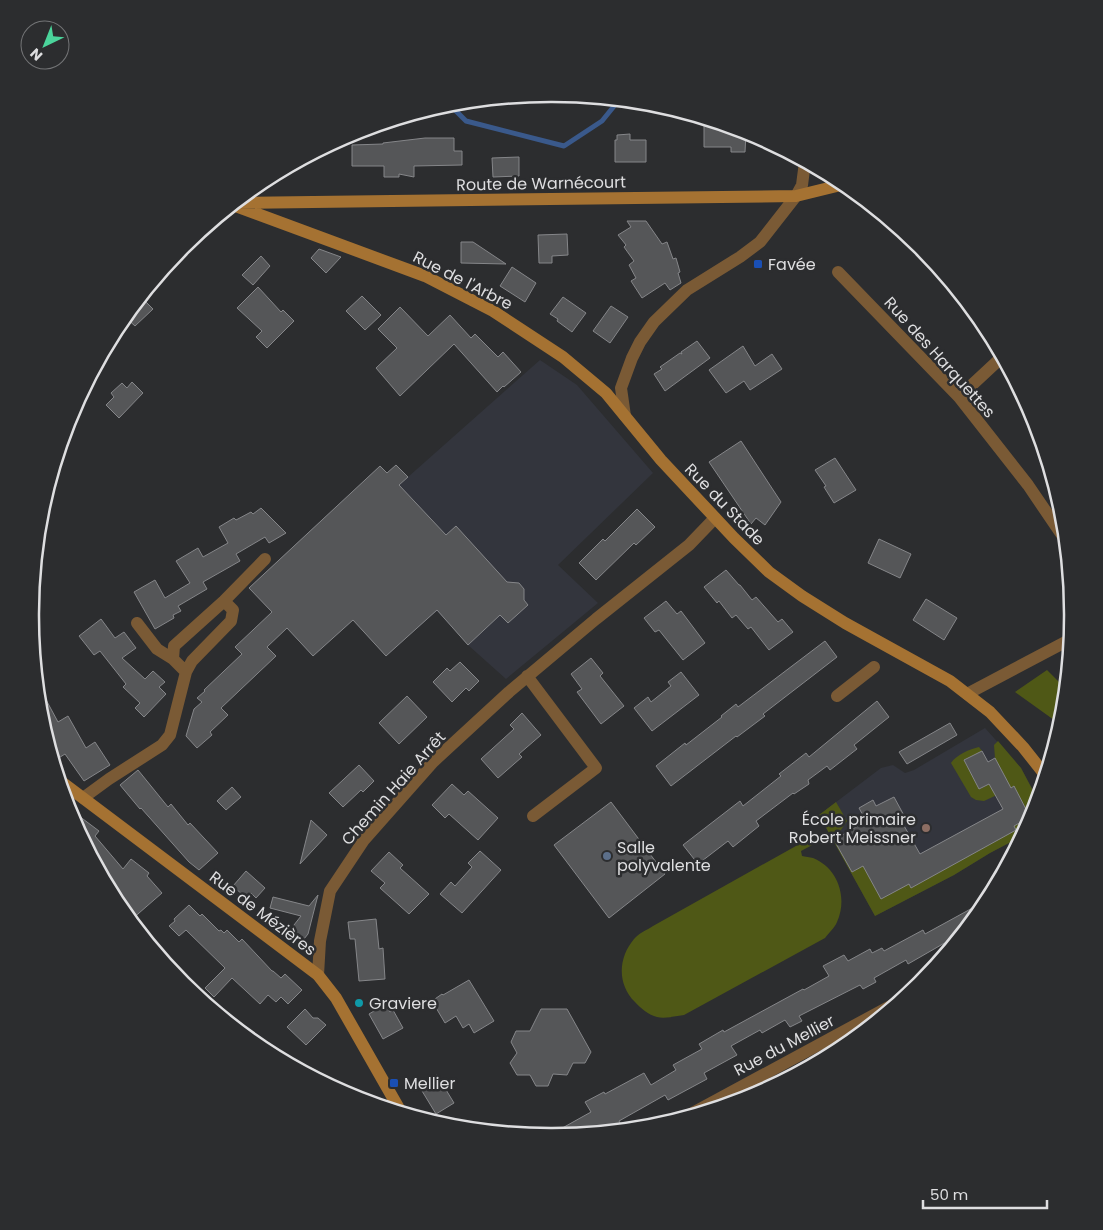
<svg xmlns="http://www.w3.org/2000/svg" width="1103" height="1230" viewBox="0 0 1103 1230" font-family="Poppins,sans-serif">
<rect width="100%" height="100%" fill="#2c2d2f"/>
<path fill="#33353d" d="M540,360l37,25 76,88 -95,92 40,38 -92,76 -38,-34 -31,-34 -51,45 -33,-36 -40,36 -64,-68 131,-122 19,19z
M985,728l36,40 17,32 -5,15 -11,21 -32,17 -36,22 -79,41 -56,-101 62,-47 12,-3 12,8 9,-3z"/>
<path fill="#4f5816" d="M1047,670l19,19 -3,28 -2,8 -46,-33z
M998,741l23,27 17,32 -5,15 -11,21 -32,17 -36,22 -79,41 -56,-101 17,-13 11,19 -13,19 18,32 15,-9 42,21 2,3 104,-57 -1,-4 16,-9 -16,-30 -30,14 -8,-1 -5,-3 -20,-34c5,-8 19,-14 28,-16l3,4 -18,9 16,29 24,-13 -9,-18 -1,-13z
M812,837l4,6 -15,8 1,5c3,1 8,1 11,2 25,10 35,40 24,64 -2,5 -8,11 -12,16l-141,77c-8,1 -19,4 -27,2 -8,-2 -17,-9 -22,-15 -18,-18 -17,-44 -1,-63 5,-6 13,-9 19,-13z"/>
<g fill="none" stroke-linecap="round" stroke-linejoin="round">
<path stroke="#3a598b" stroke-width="5" d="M449,104l17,17 98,25 38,-25 17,-21"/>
</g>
<path fill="#555658" stroke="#858689" d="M712,121l34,11 -1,20h-14v-5h-27v-22h8z
M630,134v6h16v22h-31v-22h2v-5z
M425,138h29v13h8v14l-48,1v11l-15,-3v3h-15v-11h-32v-21l31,-1v-1z
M519,157v19l-26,1 -1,-19z
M627,221h19l16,23 5,-2 6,17 3,-1 4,14 -2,1 3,10 -11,7 -5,-7 -23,15 -11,-17 5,-3 -7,-13 5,-4 -10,-14 2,-2 -8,-10 13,-8z
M567,234l1,21 -16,1v7h-13l-1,-28z
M461,242h12l33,22 -45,-1z
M319,249l22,8 -15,16 -15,-15z
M261,256l9,10 -17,19 -11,-10z
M512,267l24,16 -11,19 -25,-16z
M258,287l23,25 2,-2 11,11 -27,27 -11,-11 6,-6 -25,-23z
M362,296l19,19 -16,15 -19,-19z
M141,297l12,12 -18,17 -10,-9z
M563,297l23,16 -14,19 -15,-11 1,-2 -8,-5z
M611,306l17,11 -18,26 -17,-12z
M400,307l28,29 22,-21 21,23 4,-4 23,23 5,-5 18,20 -17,15 -1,-1 -6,6 -43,-48 -54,52 -24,-28 21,-20 -19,-19z
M697,341l13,17 -45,33 -11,-17 8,-5 -2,-2 20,-14 2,1 -1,-2z
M743,346l12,20 17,-12 10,15 -32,21 -6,-9 -18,12 -17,-23z
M132,382l11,11 -24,25 -13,-13 8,-8 -3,-4 11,-10 5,5z
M741,441l40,61 -16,23 -9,-7 -5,6 -42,-62z
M835,458l21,32 -22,13 -10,-16 2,-1 -11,-16z
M396,465l12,12 -9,8 47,50 10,-9 51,56 12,1 5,6v11l4,5 -20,18 -8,-8 -32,30 -31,-35 -51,46 -33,-36 -40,36 -26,-28 -20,19 9,9 -55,52 7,7 -18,17 2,3 -15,13 -11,-12 8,-27 8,-7 -5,-4 8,-7 -1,-1 38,-36 -7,-7 37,-35 -23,-24 131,-122 7,7z
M261,508l25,25 -17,10 -4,-6 -29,17 4,7 -37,21 4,7 -29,17 3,5 -8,4 1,3 -19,11 -21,-37 21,-12 10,18 25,-15 -14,-22 22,-13 5,9 25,-14 -9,-16 15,-9 2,2 15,-8 2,2z
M637,509l18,18 -19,18 -2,-2 -38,37 -17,-17 24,-24 2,2z
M879,539l32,15 -11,24 -32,-15z
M726,570l13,15h1l12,15 4,-3 22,25 4,-3 11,13 -24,18 -18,-23 -3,2 -12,-14 -4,3 -13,-17 -2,2 -13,-16z
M926,599l31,19 -13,22 -31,-20z
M666,601l11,13 4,-3 24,32 -22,17 -24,-30 -4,2 -11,-14z
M101,619l14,19 9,-6 12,16 -14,10 23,21 8,-8 12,11 -6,5 7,7 -22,23 -9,-9 5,-5 -17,-16 3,-3 -26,-33 -6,4 -15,-19z
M825,641l12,16 -74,57 2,2 -28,21 -1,-1 -65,50 -15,-20 29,-23 1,2 36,-28 -1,-1 15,-12 2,3z
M591,658l12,15 -3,3 24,30 -23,18 -24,-32 5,-3 -11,-15z
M460,662l19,19 -10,10 -3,-3 -14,14 -19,-20 14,-14 3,3z
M681,672l18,23 -47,36 -18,-23 14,-11 3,5 20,-16 -3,-4z
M37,683l21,39 10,-6 18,32 9,-6 15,23 -26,16 -19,-27 -8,5 -4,-7 -2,2 -11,-38z
M407,696l20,21 -28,27 -20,-21z
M877,701l12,16 -35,28 3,4 -27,21 -3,-4 -19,14 1,4 -15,10 -1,-1 -37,28 3,5 -26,21 -5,-6 -30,23 -15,-19 57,-44 3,5 38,-30 -2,-2 27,-21 3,4z
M522,713l19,22 -22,19 3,3 -24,21 -17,-19 33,-30 -4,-4z
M950,723l7,12 -50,29 -8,-12z
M982,751l6,11 7,-4 16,30 3,-2 16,31 -16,9 2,4 -105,58 -2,-4 -28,15 -18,-33 -11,6 -18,-32 32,-19 -7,-13 14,-8 3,6 18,-9 13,24 -4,3 17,30 83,-45 -14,-25 -10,5 -15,-29z
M359,765l15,16 -11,11 -2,-2 -18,17 -14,-14z
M138,770l30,37 3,-3 17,21 2,-2 28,30 -19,17 -10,-8 -48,-54 -1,1 -20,-24z
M452,784l12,11 4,-4 30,27 -20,22 -29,-26 -4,4 -13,-13z
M232,787l9,10 -15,13 -9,-9z
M611,802l54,72 -56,44 -55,-73z
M67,807l32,24 -4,5 28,33 8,-10 18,14 -2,3 15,17 -31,27 -13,-16 -48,-90z
M311,820l16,15 -27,29z
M480,851l21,19 -39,43 -22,-19 11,-12 4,4 17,-19 -4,-4z
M389,852l14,13 -3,3 29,26 -20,20 -29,-26 5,-5 -14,-12z
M246,871l19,17 -9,10 -5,-5 -5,5 -13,-12z
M318,895l-10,39 -8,10 -13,-10 14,-18 -31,-8 3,-11 36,9z
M987,900l-2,5 -34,41 -3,-5 -40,23 -2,-4 -32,18 2,4 -13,7 -3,-4 -61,31 3,5 -12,6 -5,-7 -23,13 -2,-3 -29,16 6,9 -33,18 3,6 -39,21 -3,-5 -46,26 1,2 -16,8 -56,5 43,-24 -6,-10 19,-10 1,2 39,-21 7,12 25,-15 -3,-5 29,-16 -3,-5 24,-14 1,2 79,-43 1,1 25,-14 -6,-10 21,-11 4,6 22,-12 2,4 10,-5 2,3 39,-21 2,4z
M189,905l11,11 2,-2 17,17 2,-1 3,3 3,-3 12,12 3,-3 30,32h1l8,7 4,-4 17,16 -14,14 -7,-7 -5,5 -8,-7 -8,9 -28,-26 -18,19 -9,-9 20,-20 -39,-38 -7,6 -10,-10 6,-5 -1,-2z
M376,919l3,30 4,-1 2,31 -26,2 -4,-42h-5l-2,-17z
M469,980l25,41 -20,12 -5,-9 -6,4 -7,-12 -11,7 -13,-22 10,-7 1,1z
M386,1004l4,8 3,-2 10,18 -20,11 -14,-25z
M305,1009l8,9h5l8,7 -20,20 -19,-18z
M541,1009h26l24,43 -6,11h-12l-6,12 -14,-1 -5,12h-12l-6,-11h-13l-7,-12 7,-10 -6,-11 5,-11h14z
M437,1075l17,28 -18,11 -17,-28z"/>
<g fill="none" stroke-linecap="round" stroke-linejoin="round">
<path stroke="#7a5a35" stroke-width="12" d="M838,272l121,125 69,88 38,56
M959,397l43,-40
M625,416l-4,-28 11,-30 8,-16 14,-20 33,-32 53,-33 20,-15 36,-46 6,-11 3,-23
M137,623l20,26 16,10
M186,672l-13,-13 1,-13 50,-45 41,-42
M527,676l69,92 -63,48
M967,694l104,-55
M837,696l37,-29
M83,798l26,-19 53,-34 8,-10 16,-63 6,-11 39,-40 2,-11 -9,-9
M318,975l2,-34 10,-50 34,-51 69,-78 76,-70 87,-73 93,-74 26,-27
M687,1116l209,-113"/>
<path stroke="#a57232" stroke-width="12" d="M236,203l560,-7 49,-12
M233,205l192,71 68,35 70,46 43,36 55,67 73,78 35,34 33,24 43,27 105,58 40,31 33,35 19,24 3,6
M59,780l259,195 18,23 65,114"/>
</g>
<g fill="#1a4fb4" stroke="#2c2d2f" stroke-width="2">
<rect x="753" y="259" width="10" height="10" rx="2.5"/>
<rect x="389" y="1078" width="10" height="10" rx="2.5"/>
</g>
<circle fill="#8d6e63" stroke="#2c2d2f" stroke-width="2" cx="926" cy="828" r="5"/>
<circle fill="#5c6f8a" stroke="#2c2d2f" stroke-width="2" cx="607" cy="856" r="5"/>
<circle fill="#0f9aa8" stroke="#2c2d2f" stroke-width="2" cx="359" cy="1003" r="5"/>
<g text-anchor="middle" stroke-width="5" stroke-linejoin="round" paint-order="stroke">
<g font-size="16" fill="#dedee0" stroke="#2c2d2f">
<text transform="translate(541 183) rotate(-1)" y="6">Route de Warnécourt</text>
<text transform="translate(463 280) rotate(27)" y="6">Rue de l'Arbre</text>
<text transform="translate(940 357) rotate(48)" y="6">Rue des Harquettes</text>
<text transform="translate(725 504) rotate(46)" y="6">Rue du Stade</text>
<text transform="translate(393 788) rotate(-48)" y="6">Chemin Haie Arrêt</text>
<text transform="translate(263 913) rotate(37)" y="6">Rue de Mézières</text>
<text transform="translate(784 1045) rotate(-28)" y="6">Rue du Mellier</text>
</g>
<g font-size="16" fill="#dedee0" stroke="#2c2d2f" text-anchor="start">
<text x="768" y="270">Favée</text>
<text x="916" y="825" text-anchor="end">École primaire<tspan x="916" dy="18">Robert Meissner</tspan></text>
<text x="617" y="853">Salle<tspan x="617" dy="18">polyvalente</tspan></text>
<text x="369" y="1009">Graviere</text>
<text x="404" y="1089">Mellier</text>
</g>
</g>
<path d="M0 0H1103V1230H0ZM551 102H552A512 512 0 0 1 1064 614V616A512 512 0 0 1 552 1128H551A512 512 0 0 1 39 616V614A512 512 0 0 1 551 102Z" fill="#2c2d2f" fill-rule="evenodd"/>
<path fill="none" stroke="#dedee0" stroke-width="2.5" d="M551 102H552A512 512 0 0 1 1064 614V616A512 512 0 0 1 552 1128H551A512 512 0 0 1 39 616V614A512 512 0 0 1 551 102Z"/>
<g transform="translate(45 45) rotate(223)"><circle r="24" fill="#2c2d2f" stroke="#737476"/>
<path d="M0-4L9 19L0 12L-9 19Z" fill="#4bd49b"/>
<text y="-8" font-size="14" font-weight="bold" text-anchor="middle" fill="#dedee0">N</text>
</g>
<path d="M923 1200v8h124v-8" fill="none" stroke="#dedee0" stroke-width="2.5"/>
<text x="930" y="1200" font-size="15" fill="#dedee0" stroke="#2c2d2f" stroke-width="4" paint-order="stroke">50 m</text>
</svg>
